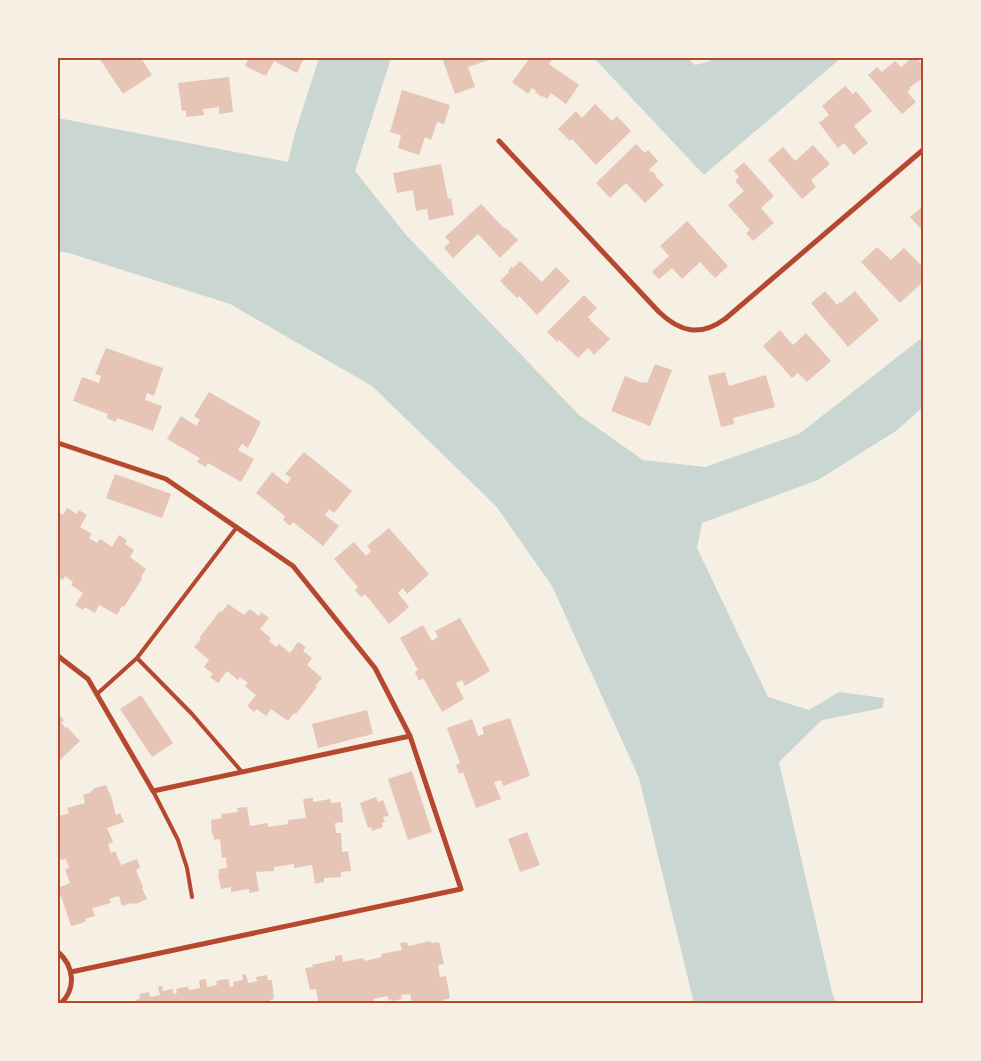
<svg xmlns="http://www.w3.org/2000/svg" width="981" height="1061" viewBox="0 0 981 1061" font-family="Raleway,sans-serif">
<rect width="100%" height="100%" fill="#f6efe4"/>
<path fill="#c9d6d2" d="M319,58h72l-36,113 52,65 172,179 64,45 62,7 94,-33 124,-97v70l-27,24 -78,49 -116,43 -5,25 71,149 41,13 30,-18 45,6 -1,10 -61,12 -43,42 53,230 4,11h-142l-55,-225 -87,-192 -56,-80 -124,-120 -142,-82 -161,-51 -11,-2v-133l230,44 7,-29z
M594,58h94l7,7 13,-3 5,-4h128l-137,117z"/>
<path fill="#e6c5b7" d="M99,58h42l11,17 -29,19z
M249,58h55l-7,15 -23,-12 -8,15 -21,-10z
M442,58h53l-27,9 7,20 -20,7z
M530,58h23l-4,6 30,21 -13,19 -15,-11 -4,6 -4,-3 -1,1 -7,-5 1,-1 -4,-3 -4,6 -16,-12z
M912,58h4l8,8v11l-15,11 2,1 -4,3 9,10 -14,12 -34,-39 9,-8 5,5 13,-11 6,6z
M229,77l4,35 -14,2v-7l-16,2 1,6 -18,2v-6h-4l-4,-28z
M845,86l8,8 3,-3 16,20 -18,15 14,17 -14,12 -10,-12 -6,5 -19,-25 10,-8 -7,-9z
M402,90l48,15 -6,19 -7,-2 -6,18 -6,-3 -6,18 -21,-7 3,-13 -11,-3z
M595,104l17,17 5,-5 14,15 -35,34 -24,-26 -2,2 -12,-12 18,-18 6,7z
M636,144l9,9 3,-3 10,11 -9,9 2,2 1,-1 4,4 -1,1 9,9 -19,18 -19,-20 -16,15 -14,-15z
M813,145l17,19 -19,16 5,7 -14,12 -34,-39 15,-13 12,14z
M744,162l30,34 -13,12 13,15 -21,18 -7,-8 4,-3 -22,-25 16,-14 -9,-10 4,-4 -5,-6z
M441,164l7,35 3,-1 3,17 -25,5 -2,-11 -11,2 -3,-21 -16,3 -4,-20z
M481,204l24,25 1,-1 12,12 -18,18 -22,-24 -25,24 -9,-10 6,-6 -5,-5z
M924,205v27l-14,-15z
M687,221l41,45 -13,12 -15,-16 -18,17 -10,-11 -13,11 -7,-7 17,-16 -9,-10z
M877,247l14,13 13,-12 20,20v13l-24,22 -39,-41z
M520,261l22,21 14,-15 14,14 -33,34 -18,-19 -2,2 -17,-17 9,-9 -1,-1 3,-4 2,1z
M825,291l12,14 3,-3 1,1 14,-12 24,29 -31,27 -37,-44z
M584,295l13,13 -9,9 3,4 19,18 -16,16 -6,-7 -10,10 -19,-18 -2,2 -10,-10z
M780,330l13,15 13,-12 25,28 -24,21 -9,-9 -6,5 -29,-32z
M106,348l57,20 -9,28 -7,-3 -2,7 17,6 -9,25 -36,-13 -1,4 -9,-4 1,-4 -35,-13 9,-24 17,6 2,-7 -6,-2z
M655,364l17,6 -22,56 -39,-15 14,-35 17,7 1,-1 4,1z
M725,372l4,14 37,-11 9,32 -42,11 1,6 -13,3 -13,-51z
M209,392l52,30 -13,26 -6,-4 -4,6 16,9 -13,23 -33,-19 -2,4 -9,-5 3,-4 -33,-19 14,-23 15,10 4,-6 -6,-4z
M304,452l48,39 -18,22 -5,-4 -4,6 14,11 -16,20 -30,-24 -3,4 -7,-6 2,-4 -29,-23 16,-21 15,12 4,-6 -6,-4z
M115,474l56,20 -9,24 -56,-20z
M67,508l10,6 2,-4 8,5 -7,12 12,7 -3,4 8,5 3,-4 12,8 7,-12 8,5 -2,4 9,6 -4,7 16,12 -5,8 1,2 -18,28 -2,-1 -5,9 -18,-10 -4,8 -10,-6 -2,3 -8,-5 8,-12 -12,-8 2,-3 -8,-6 -2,4 -5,-3v-65l5,3z
M389,528l40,46 -22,20 -4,-6 -5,5 11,14 -20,17 -24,-30 -4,3 -6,-7 3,-3 -24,-28 20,-17 12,14 5,-5 -4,-5z
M228,604l16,11 6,-6 9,7 2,-4 8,6 -9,11 11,9 -2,3 7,6 3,-3 11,9 8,-11 8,5 -3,4 9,7 -5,7 15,13 -7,8 2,1 -21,27 -2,-1 -6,8 -17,-12 -5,7 -9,-7 -3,3 -7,-6 9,-11 -11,-9 3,-3 -8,-6 -2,3 -11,-9 -9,12 -8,-6 3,-3 -9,-7 5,-7 -15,-13 7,-8 -2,-1 21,-27 2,1z
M460,618l30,53 -25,15 -3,-6 -6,3 8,16 -22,13 -19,-34 -4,3 -4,-9 3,-2 -18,-32 23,-13 9,16 6,-4 -3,-6z
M141,695l32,48 -21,14 -32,-48z
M367,710l6,24 -55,14 -6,-24z
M58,714l6,6 -3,3 5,5 1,-1 13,14 -20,19 -2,-3z
M510,718l20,58 -27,10 -2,-6 -7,2 7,17 -25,9 -13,-36 -4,2 -3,-9 4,-2 -13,-35 25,-9 6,17 6,-2 -2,-7z
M412,771l20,61 -24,8 -20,-61z
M106,785l5,11 5,19 4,-2 4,9 -17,6 6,14 -5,2 3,9 4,-2 6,14 16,-6 3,9 -4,2 7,17 -1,1 5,11 -11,5v-1l-4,1 -1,-1 -9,3 -3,-10 -10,3 2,4 -19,5 3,8 -10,3 1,2 -4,2 -11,3 -10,-30 -3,2v-10l12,-5 -5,-14 4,-1 -3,-9 -5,1 -3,-11v-38l1,5 10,-3 -2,-5 18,-5 -2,-8 9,-3 -1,-1 4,-3z
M376,797l2,5 5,-2 6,16 -6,1 2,5 -3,1 1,4 -11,4 -1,-4 -3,1 -8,-25z
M313,798v4l17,-3 1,4 10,-1v6h1l1,14 -8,1 1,10h5l1,19 6,-1 3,20 -10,1v5l-17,1v4l-9,2 -3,-19 -18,3v-4l-20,3v4l-18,1 3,19 -10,2v-4l-18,3v-5l-10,2 -3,-15h1v-5l8,-1 -1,-11 -4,1 -2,-19 -6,1 -1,-6 -1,1 -1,-15 11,-2 -1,-4 17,-2 -1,-4 10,-1 3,19 18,-3v4l20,-3v-4l18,-2 -3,-19z
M527,832l13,33 -20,7 -12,-33z
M431,941v2l8,-1 5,22 -6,1 2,12 6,-1 4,22 -7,2v1l-11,3h-20l-2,-10 -9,1 1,4 -11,2v-2l-3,1v-4l-15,3 1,4 -3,1h-60l7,-3 -2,-12 -6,1 -5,-22 8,-1 -1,-2 23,-5v-4l7,-1 1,7 20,-4 1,3 18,-4 -1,-3 21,-4 -2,-7 7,-1 1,4z
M246,974l2,9 9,-2 -1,-4 11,-2 1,5h4l2,19 -4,1 1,4h-135v-4l4,-1 -1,-5 10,-2 1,5 10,-2 -2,-9h4l1,5 10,-2v5l4,-1 -1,-3 3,-2 9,-1 1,3 11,-2 -1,-8 7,-1 1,8 10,-2 -1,-4 11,-2 2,1 1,7 4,-1 -1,-4 10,-2 -1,-5z"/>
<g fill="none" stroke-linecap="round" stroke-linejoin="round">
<path stroke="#b5482f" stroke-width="4" d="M137,658l100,-131
M97,694l40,-36 55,56 50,58
M153,791l25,49 9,28 5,29"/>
<path stroke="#b5482f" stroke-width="5" d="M499,141l160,171c21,20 41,25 66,7l199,-170
M58,443l108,36 127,87 82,102 35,68 51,153 -390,83
M58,656l30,23 65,112 257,-55
M58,952c16,14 19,37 2,52"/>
</g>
<rect width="981" height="1061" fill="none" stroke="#f6efe4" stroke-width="118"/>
<rect x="59" y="59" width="863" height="943" fill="none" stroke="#b5482f" stroke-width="2"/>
</svg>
